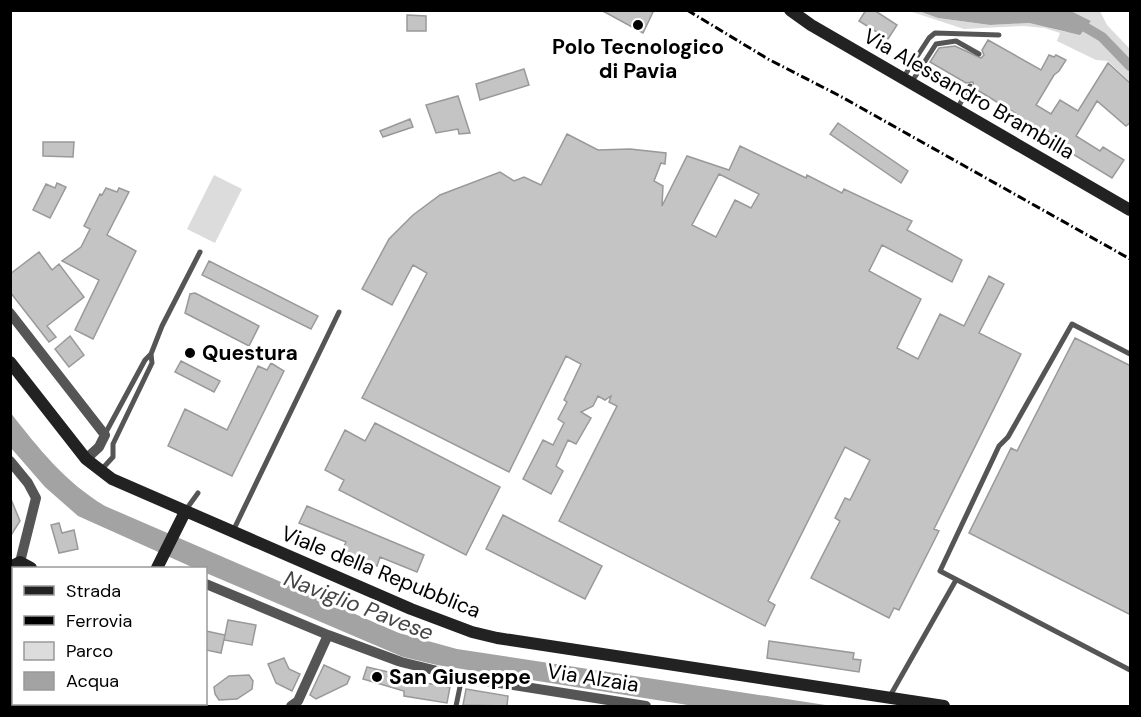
<svg xmlns="http://www.w3.org/2000/svg" width="1141" height="717" viewBox="0 0 1141 717" font-family="'DM Sans',sans-serif">
<rect width="100%" height="100%" fill="#fff"/>
<path fill="#dcdcdc" d="M909,11h10l19,7 52,7 39,-2 37,9 25,-11 -20,-10h29l7,14 23,24v33l-22,-21 -12,-1 -39,-19 3,-8 -15,-5 -22,-2 -59,3z
M214,175l28,14 -27,54 -28,-14z"/>
<path fill="#a3a3a3" d="M919,11h152l20,10 -11,14 -51,-12 -39,2 -52,-7z
M10,412c29,37 55,70 95,94l294,127 58,16 375,57h-138l-257,-41 -34,-8 -197,-84v-5h-12l-116,-52 -33,-29 -34,-39z"/>
<g fill="none" stroke-linecap="round" stroke-linejoin="round">
<path stroke="#a3a3a3" stroke-width="10" d="M1075,21l27,16 28,29"/>
</g>
<path fill="#c4c4c4" stroke="#999" stroke-width="1.5" fill-rule="evenodd" d="M601,10h53l-11,23z
M866,10h8l23,15 -9,14 -29,-18z
M407,15l19,1v15h-19z
M988,40l53,30 8,-15 5,2 2,-2 10,5 -7,11 -5,4 -18,30 15,9 9,-14 18,11 30,-48 23,21v38l-5,4 -29,-25 -21,35 24,15 3,-4 21,13 -12,18 -100,-61 3,-4 -41,-25 -1,-6 -7,1 -36,-21 9,-14 16,-2 26,12 3,-3 -2,-5z
M524,69l5,16 -49,15 -4,-16z
M458,96l12,37 -11,1 -1,-5 -22,4 -10,-28z
M410,119l3,8 -30,10 -3,-6z
M838,123l70,48 -7,12 -71,-49z
M567,134l31,16 32,-1 36,4 -1,11 -4,-1 -7,18 9,5 -1,20 25,-50 42,14 11,-24 66,32 1,-3 35,18 2,-4 68,32 -5,9 55,30 -10,22 -70,-37 -13,26 52,28 -24,49 21,11 22,-45 24,12 25,-50 15,8 -25,49 42,21 -87,175 5,2 -40,79 -5,-2 -5,10 -78,-40 29,-57 -5,-3 10,-20 5,2 20,-40 -25,-13 -77,154 7,4 -10,21 -206,-105 58,-115 -8,-4 2,-6 -6,4 -7,-4 -5,10 -12,6 10,6 -15,26 -8,-4 -12,26 7,5 -12,23 -28,-15 20,-39 10,5 11,-22 -6,-4 9,-17 -3,-2 17,-36 -15,-8 -57,116 -147,-74 65,-125 -14,-8 -21,40 -30,-16 27,-50 24,-24 27,-20 60,-23 14,9 10,-4 17,8zM719,174l40,20 -8,14 -16,-8 -19,37 -24,-12z
M43,142h31l-1,15 -30,-1z
M57,183l9,4 -16,31 -17,-8 13,-26 9,4z
M106,188l11,4 2,-4 10,4 -22,43 29,16 -43,88 -18,-9 24,-50 -37,-19 19,-14 9,-18 -6,-3 16,-32 2,1z
M39,252l13,18 7,-6 25,33 -37,29 9,11 -7,5 -39,-50v-18z
M209,261l109,55 -7,13 -109,-54z
M195,293l64,33 -10,20 -64,-33 5,-19z
M70,336l14,19 -15,12 -14,-18z
M1075,338l56,28v249l-162,-82 42,-85 6,3z
M181,361l39,20 -6,11 -39,-20z
M271,363l13,8 -52,105 -64,-30 17,-37 42,21 31,-64 9,4z
M375,423l125,64 -34,68 -127,-65 5,-10 -19,-10 20,-40 20,11z
M10,497l10,24 -10,16z
M307,506l117,49 -7,17 -37,-15 -3,9 -35,-15 4,-9 -47,-19z
M503,515l99,51 -17,33 -99,-50z
M59,523l3,10 12,-3 4,19 -19,4 -8,-28z
M228,620l28,5 -4,20 -28,-5z
M206,631l19,4 -4,18 -15,-3z
M769,641l85,12 -1,6 8,1 -2,12 -92,-14z
M284,658l5,11 11,5 -8,17 -16,-8 -8,-19z
M324,665l26,12 -3,7 -31,15 -6,-4z
M367,667l30,7 -1,4 54,9 -3,16 -43,-7v-5l-41,-12z
M249,675l4,6 -1,8 -15,10 -18,1 -4,-6 -1,-7 15,-11z
M466,689l42,7 -1,10 -44,-1z"/>
<g fill="none" stroke-linecap="round" stroke-linejoin="round">
<path stroke="#555" stroke-width="5" d="M903,78l26,-40 6,-5 64,2
M911,83l25,-39 20,-3 23,13
M957,109l13,-23
M1130,354l-58,-30 -64,113 -9,9 -59,125 190,99
M105,434l40,-74 6,-6 11,-28 38,-74
M101,470l12,-13v-13l39,-81 -1,-9
M185,511l13,-18
M233,531l106,-219
M890,696l66,-116
M456,706l6,-29"/>
<path stroke="#555" stroke-width="10" d="M10,313l95,122 -6,12 -13,12
M10,461l18,22 8,15 -16,64
M206,584l122,51 73,27 61,15 184,29
M10,694l4,5
M291,706l7,-5 30,-66"/>
<path stroke="#222" stroke-width="12" d="M790,10l21,15 319,185
M10,362l76,97 26,20 299,130 61,23 25,6 447,68
M10,567l10,-5 11,6
M157,568l28,-56
M10,590l4,1
M147,704l2,2"/>
<path stroke="#000" stroke-width="3" stroke-dasharray="9 3 1.5 3" stroke-linecap="butt" d="M687,10l81,49 72,37 290,163"/>
</g>
<g fill="#000" stroke="#fff" stroke-width="2">
<circle cx="638" cy="25" r="6"/>
<circle cx="190" cy="353" r="6"/>
<circle cx="377" cy="677" r="6"/>
</g>
<g text-anchor="middle" stroke-width="6" stroke-linejoin="round" paint-order="stroke">
<g font-size="21" font-weight="bold" fill="#000" stroke="#fff" text-anchor="start">
<text x="638" y="54" text-anchor="middle">Polo Tecnologico<tspan x="638" dy="24">di Pavia</tspan></text>
<text x="202" y="360">Questura</text>
<text x="389" y="684">San Giuseppe</text>
</g>
<g font-size="21" fill="#000" stroke="#fff">
<text transform="translate(969 94) rotate(30)" y="7">Via Alessandro Brambilla</text>
<text transform="translate(381 572) rotate(22)" y="7">Viale della Repubblica</text>
<text transform="translate(593 678) rotate(9)" y="7">Via Alzaia</text>
</g>
<g font-size="22" font-style="italic" fill="#444" stroke="#fff">
<text transform="translate(359 605) rotate(21)" y="8">Naviglio Pavese</text>
</g>
</g>
<rect width="1141" height="717" fill="none" stroke="#000000" stroke-width="24"/>
<rect x="12" y="567" width="195" height="138" fill="#ffffff" stroke="#999999" stroke-width="1.5"/>
<rect x="24" y="586" width="30" height="9" fill="#222222" stroke="#999999" stroke-width="1.5"/>
<text x="66" y="597" font-size="18" fill="#000000">Strada</text>
<rect x="24" y="616" width="30" height="9" fill="#000000" stroke="#999999" stroke-width="1.5"/>
<text x="66" y="627" font-size="18" fill="#000000">Ferrovia</text>
<rect x="24" y="642" width="30" height="18" fill="#dcdcdc" stroke="#999999" stroke-width="1.5"/>
<text x="66" y="657" font-size="18" fill="#000000">Parco</text>
<rect x="24" y="672" width="30" height="18" fill="#a3a3a3" stroke="#999999" stroke-width="1.5"/>
<text x="66" y="687" font-size="18" fill="#000000">Acqua</text>
</svg>
